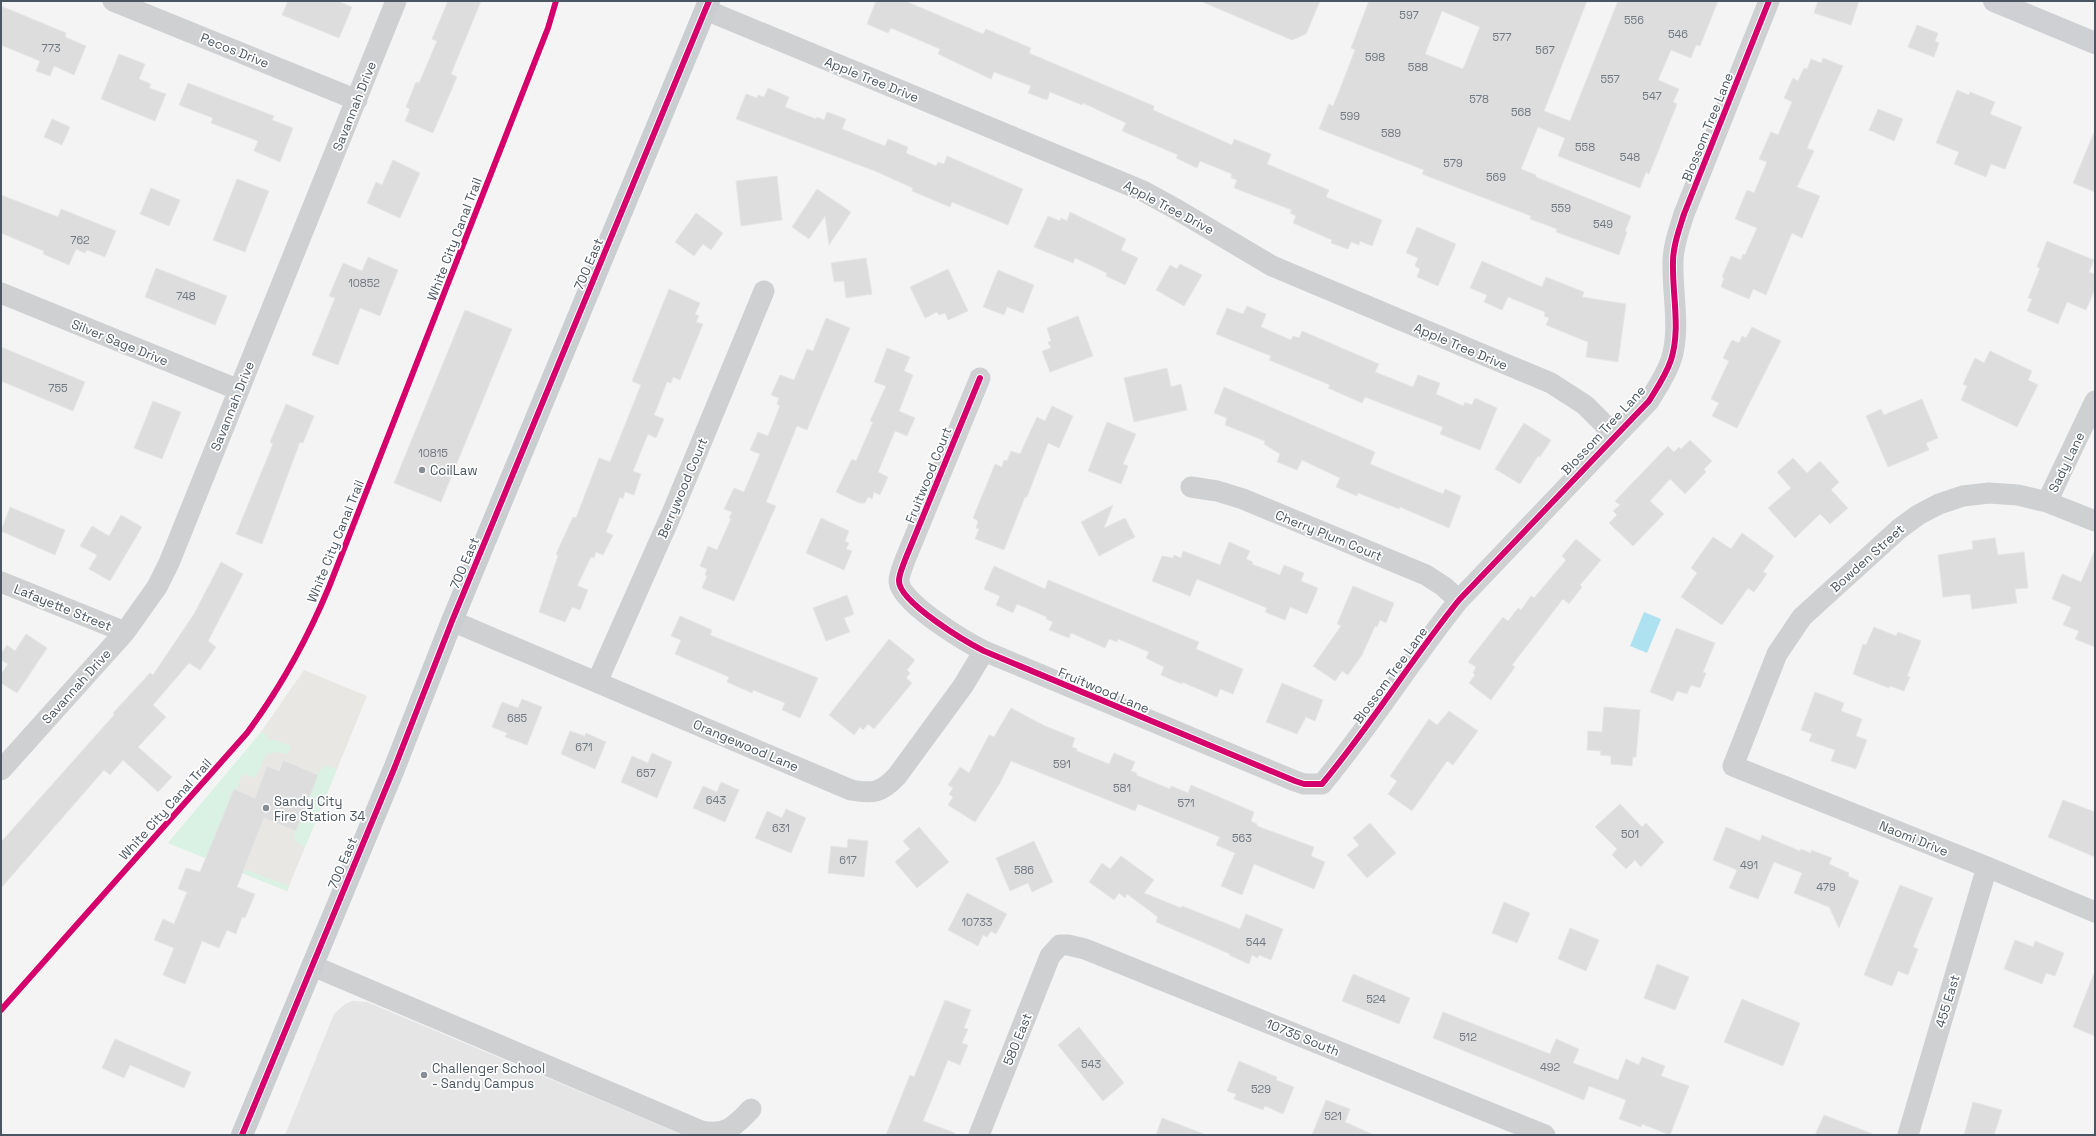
<svg xmlns="http://www.w3.org/2000/svg" width="2096" height="1136" viewBox="0 0 2096 1136" font-family="'Space Grotesk',sans-serif">
<rect width="100%" height="100%" fill="#f4f4f4"/>
<path fill="#e8e7e3" d="M304,670l63,26 -80,195 -119,-48 84,-98z"/>
<path fill="#e6e5e6" d="M352,1001l15,1 316,133h-398l49,-121 11,-10z"/>
<path fill="#d9f2e3" d="M262,731l5,5 1,4h7l16,6 -3,8 -14,-2 -8,3 -11,23 -12,-4 -36,81 82,31 -2,5 -119,-48z
M328,766l9,3 -32,78 -10,-6 -1,-11h2l21,-56 6,-7z"/>
<path fill="#aee2f0" d="M1644,612l17,7 -14,34 -17,-7z"/>
<path fill="#ddddde" stroke="#e5e6e7" fill-rule="evenodd" d="M288,1h50l14,6 -13,31 -57,-23z
M448,1h33l-30,73 6,3 -24,56 -28,-12 5,-12 -4,-2 10,-25 3,1 18,-42 -5,-2z
M876,1h29l78,33 3,-5 45,19 -2,5 125,53 -1,4 79,35 2,-6 37,15 -4,10 62,26 -3,7 56,23 -10,26 -12,-5 -1,4 -8,-3 -3,7 -17,-6 1,-3 -39,-17 3,-7 -6,-3 2,-3 -58,-22 3,-8 -6,-2 1,-4 -32,-13 -3,7 -21,-10 2,-3 -56,-24 4,-8 -43,-20 -1,2 -32,-13 -3,8 -19,-7 3,-7 -37,-14 -3,7 -53,-25 2,-5 -49,-21 -3,5 -21,-9z
M1200,1h120l-14,33 -14,6z
M1369,1h218l-43,110 26,10 48,-120h100l-18,45 -4,-1 -5,13 -20,-8 -13,30 21,9 -6,13 4,2 -28,70 -3,-2 -6,16 -82,-32 7,-18 -27,-11 -17,42 15,6v2l95,39 -6,15 2,1 -8,23 -63,-23 1,-3 -27,-10 1,-3 -109,-42 2,-4 -105,-41 10,-25 4,2 7,-17 15,-39 -4,-2zM1442,11l38,16 -17,42 -38,-15z
M1818,1h41l-8,24 -37,-12z
M1,6l65,27 -1,4 21,9 -12,29 -20,-9 -4,10 -14,-5 4,-10 -39,-16z
M1917,25l21,8 -3,8 4,2 -5,14 -26,-10z
M119,54l26,10 -6,15 12,5 -2,4 17,6 -11,27 -54,-22z
M1823,58l20,8 -36,82 7,3 -17,36 23,9 -18,42 -10,-5 -26,62 -13,-6 -4,10 -28,-12 3,-9 -2,-1 9,-21 10,4 2,-6 2,1 12,-27 -22,-9 12,-29 7,3 13,-31 -8,-3 12,-27 7,3 14,-33 -8,-4 9,-20 5,3 6,-13 3,1 4,-10 10,4z
M188,83l86,33 -2,4 21,8 -13,34 -26,-11 4,-10 -47,-18 2,-5 -34,-13z
M768,88l21,9 -4,10 31,12 1,-2 7,3 3,-8 19,7 -4,10 43,17 3,-7 20,8 -2,6 30,13 2,-4 6,2 3,-8 76,33 -15,36 -56,-23 -2,5 -38,-16 1,-3 -38,-17 -139,-52 10,-25 11,4 1,-3 6,2z
M1957,90l12,5 1,-3 25,10 -5,12 32,13 -17,42 -14,-5 -5,13 -32,-13 5,-12 -23,-9z
M1878,109l25,10 -9,22 -25,-11z
M52,119l18,8 -8,18 -18,-8z
M2095,130v62l-22,-9z
M393,160l27,13 -20,45 -33,-15 9,-21 6,3z
M777,176l5,44 -41,6 -5,-45z
M237,179l32,12 -24,61 -32,-12z
M151,188l29,12 -11,26 -29,-12z
M817,189l34,23 -22,33 -4,-29 -16,23 -17,-12z
M1,195l57,22 3,-8 55,22 -11,26 -18,-7 -2,3 -9,-4 -7,16 -26,-11 1,-3 -43,-18z
M1070,212l56,27 -5,11 17,8 -13,27 -19,-9 1,-3 -32,-15 -2,5 -39,-16 14,-31 12,5 1,-3 6,3z
M696,213l27,20 -12,17 -8,-6 -9,12 -19,-14z
M1417,227l39,17 -18,42 -21,-9 3,-8 -5,-3 3,-8 -12,-5z
M2047,241l47,19 -5,12 6,2v15l-9,21 -19,-8 -9,22 -31,-13 5,-12 -4,-1 12,-30 -3,-1z
M368,257l30,13 -18,46 -20,-8 -22,57 -26,-10 23,-57 -6,-2 14,-33 19,8z
M866,258l6,36 -26,4 -2,-17 -10,1 -3,-19z
M1482,261l60,26 4,-10 38,15 -2,5 44,7 -8,58 -32,-5 2,-15 -42,-17 3,-7 -5,-2 1,-4 -37,-15 -6,13 -18,-8 3,-7 -17,-7z
M1180,264l22,11 -18,31 -28,-16 14,-25 7,4z
M156,268l71,28 -12,29 -70,-28z
M948,269l20,42 -20,9 -3,-7 -6,2 -2,-3 -12,6 -15,-31z
M998,270l36,15 -11,28 -16,-6 -3,8 -21,-8z
M669,289l31,14 -5,11 4,2 -3,6 7,2 -23,56 -7,-3 -2,6 -4,-1 -13,33 10,4 -8,19 -8,-4 -15,37 8,3 -7,21 -9,-3 -2,7 -3,-2 -14,35 7,3 -10,20 -7,-3 -2,6 -3,-1 -13,27v2l10,4 -8,20 -8,-3 -7,15 -26,-10 19,-56 -2,-2 17,-37 3,1 23,-60 11,4 31,-77 -9,-4z
M1247,306l19,8 -5,13 30,13 2,-4 6,2 3,-7 77,33 -4,8 38,15 5,-12 22,8 -4,11 27,12 2,-4 7,3 3,-7 22,10 -17,42 -40,-16 3,-7 -78,-30 -3,6 -34,-15 2,-3 -61,-25 2,-4 -55,-22 11,-26 16,6z
M465,310l47,19 -71,173 -47,-19z
M1078,316l15,40 -43,16 -8,-21 9,-3 -3,-6 3,-1 -4,-13z
M826,318l24,10 -43,102 -10,-4 -31,76 10,4 -42,95 -32,-13 5,-12 -2,-1 2,-6 -7,-3 8,-20 9,4 14,-31 -2,-1 3,-6 -8,-3 10,-21 10,4 16,-38 -10,-4 8,-18 10,4 12,-30 -3,-2 2,-6 -8,-3 9,-20 14,5 13,-31 6,2z
M1752,327l29,14 -44,87 -25,-12 7,-13 -8,-4 18,-38 -6,-3 9,-18 7,3 3,-7 4,2z
M1,347l84,35 -12,29 -72,-30z
M887,348l23,9 -6,14 9,4 -14,36 16,7 -8,18 -12,-5 -17,41 10,5 -8,18 -6,-3 -2,7 -4,-2 -3,6h-6l-23,-11 16,-33 4,2 17,-39 -3,-1 16,-35 -12,-4z
M1990,351l42,20 -4,9 10,5 -21,42 -56,-27 6,-14 -4,-2 12,-26 9,5z
M1167,368l4,19 10,-3 6,26 -53,12 -10,-44z
M1224,387l151,65 -5,12 73,30 2,-5 16,7 -12,32 -49,-21 -1,2 -41,-16 -1,3 -21,-9 4,-9 -38,-18 -5,10 -20,-8 3,-8 -16,-10 1,-3 -40,-16 2,-7 -13,-5z
M1922,399l16,39 -12,5 3,7 -41,17 -22,-51 15,-7 3,6z
M153,401l28,11 -19,47 -28,-11z
M286,404l28,12 -11,27 -3,-1 -38,102 -26,-10 37,-90 -3,-2z
M1052,406l21,10 -14,32 -11,-5 -21,54h-2l-21,53 -29,-11 4,-10 -3,-1 2,-7 -5,-3 22,-54 7,3 2,-7 3,1 4,-10 9,3 17,-37 8,4z
M1107,422l29,12 -13,30 5,2 -7,18 -33,-13z
M1524,423l27,17 -11,17 -2,-1 -18,28 -25,-15z
M1690,440l22,21 -8,8 2,3 -21,22 -15,-15 -20,22 14,13 -31,32 -24,-23 8,-8 -4,-4 7,-6 -5,-4 53,-55 6,6 5,-5 2,2z
M1793,458l14,15 13,-12 19,21 -8,8 17,18 -18,16 -10,-10 -25,24 -27,-30 23,-20 -14,-16z
M1113,505l-9,23 21,-10 10,19 -36,19 -18,-34z
M10,507l55,23 -10,25 -54,-24z
M121,515l21,12 -32,54 -21,-12 8,-14 -17,-9 12,-20 17,10z
M821,518l28,13 -4,10 4,2 -3,6 6,2 -8,19 -38,-17z
M1742,533l32,23 -11,16 4,2 -13,18 -6,-4 -26,37 -41,-28 16,-24 -6,-5 22,-31 18,12z
M1995,538l3,17 26,-3 4,36 -13,1 2,14 -45,6 -2,-15 -27,3 -5,-42 35,-6 -1,-8z
M1576,539l25,21 -21,25 2,2 -13,17 -6,-5 -51,66 3,2 -24,33 -22,-17 6,-8 -2,-2 3,-6 -8,-5 35,-45 5,4 10,-13 3,2 10,-14 3,2 32,-38 -4,-4z
M1229,542l21,9 -4,8 7,3 -1,2 28,11 4,-10 20,8 -3,8 17,7 -11,26 -17,-7 -5,13 -20,-8 2,-4 -70,-29 -7,17 -38,-15 10,-25 11,2 1,-3 7,3 2,-7 37,14z
M2095,550v97l-20,-8 4,-8 -16,-6 8,-18 -19,-8 10,-25 19,8z
M221,562l22,12 -35,67 8,6 -16,23 -11,-7 -36,42 13,12 -28,30 34,30 -14,15 -35,-32 -13,15 -6,-5 -103,118v-46l113,-127 -1,-2 37,-40 3,2 41,-61z
M994,566l51,23 3,-9 151,62 -3,7 47,20 -10,25 -13,-5 -3,8 -35,-15v2l-21,-9 3,-8 -18,-9 3,-6 -31,-13 -1,3 -8,-3 -4,9 -34,-15 -2,5 -20,-8 4,-8 -7,-3 1,-2 -30,-13 -4,9 -17,-8 4,-9 -16,-7z
M1353,586l41,17 -8,20 -6,-3 -3,7 -2,-1 -13,29 -14,20 -6,-4 -7,10 -22,-15 28,-40 -4,-2z
M847,595l7,19 -10,4 6,14 -24,9 -13,-33z
M680,616l32,14 -2,5 108,43 -18,40 -18,-8 3,-7 -32,-13 -1,3 -25,-11 2,-5 -54,-23 6,-14 -10,-4z
M1874,627l22,9 2,-4 23,9 -14,35 3,1 -6,14 -14,-5 -1,2 -36,-14 10,-30 3,1z
M1676,628l39,15 -12,29 3,1 -6,15 -9,-3 -4,9 -10,-3 -4,10 -23,-9z
M26,634l21,14 -30,45 -16,-10v-9l7,-10 -7,-4v-6l6,-9 8,6z
M889,639l26,21 -8,10 3,3 -4,5 6,5 -38,46 -6,-5 -5,6 -3,-3 -6,8 -25,-20z
M1282,683l41,17 -8,21 -9,-4 -9,17 -31,-12z
M1815,692l29,11 -3,8 21,8 -6,17 11,4 -11,29 -25,-8 4,-11 -26,-9 3,-7 -11,-4z
M522,699l20,8 -15,38 -22,-8 2,-4 -15,-6 10,-25 16,6z
M1604,707l36,3 -4,47h-3l-1,9 -21,-2v-8l-11,-1 1,-4 -14,-1 1,-19 14,1z
M1011,708l34,18 30,12 -3,9 5,2v2l32,13 5,-11 21,9 -4,9 6,2 -1,2 34,14 1,-3 17,7 3,-8 63,27 -3,9 6,3v2l57,21 -3,9 14,6 -11,27 -60,-25 -12,31 -21,-9 14,-33 -19,-8 4,-8 -82,-33 -3,7 -124,-50 -11,22 -25,39 -27,-17 5,-8 -4,-3 4,-6 -5,-3 12,-18 9,6 20,-38 5,2z
M1449,711l29,20 -25,34 -6,-4 -35,50 -24,-17 9,-13 -7,-5 39,-57 8,6z
M570,731l15,5 1,-3 20,9 -11,27 -34,-15z
M652,753l20,9 -15,36 -36,-16 11,-26 16,7z
M283,760l35,15 -22,56 -32,-13 -27,69 18,7 -10,24 -3,-1 -6,17 -9,-4 -8,18 -17,-7 -17,43 -22,-9 11,-27 -20,-8 9,-21 11,5 13,-32 -9,-3 8,-21 14,4 34,-83 21,9 12,-32 12,5z
M721,782l18,8 -14,32 -32,-14 10,-22 14,6z
M2063,800l32,12v45l-47,-20z
M1620,804l22,23 4,-4 18,19 -23,25 -6,-7 -9,9 -14,-14 5,-6 -22,-22z
M786,809l20,9 -15,35 -36,-15 12,-27 15,7z
M1370,823l26,30 -29,25 -20,-23 12,-10 -6,-7z
M919,827l30,35 -32,26 -22,-26 15,-13 -7,-8z
M1726,827l34,14 2,-6 38,16 1,-2 10,4v-3l21,8 -3,6 20,9 -1,3 11,5 -20,47 -10,-21 -35,-14 8,-20 -28,-11 -16,37 -29,-11 8,-18 -24,-10z
M848,839l20,2 -4,36 -36,-4 3,-27 16,2z
M1034,841l19,41 -21,10 -4,-9 -18,8 -14,-33z
M1121,856l33,24 -10,13 37,15 1,-2 58,23 6,-15 37,15 -12,31 -12,-5 -1,3 -6,-3 -3,9 -20,-9 1,-1 -74,-32 2,-5 -31,-23 -2,4 -6,-5 -5,7 -25,-18 13,-19 8,6z
M1900,885l33,13 -20,49 5,2 -10,26 -10,-4 -6,15 -28,-11z
M967,893l40,21 -11,20 -5,-3 -4,6 -4,-2 -5,11 -30,-16z
M1504,902l26,11 -13,30 -25,-10z
M1570,928l29,12 -13,31 -28,-12z
M2015,940l18,7 2,-6 29,12 -9,23 -9,-3 -4,11 -38,-15z
M1657,964l32,13 -14,33 -31,-12z
M2094,973h1v63l-22,-9z
M1353,974l57,24 -11,26 -57,-23z
M1742,999l58,24 -17,43 -59,-24z
M945,1000l26,10 -7,18 4,1 -6,14 6,2 -8,20 -12,-5 -25,61 32,12v2h-69l24,-60 4,2z
M1443,1012l107,42 6,-15 23,10 -6,14 45,17 8,-21 13,6 3,-8 23,9 -4,10 28,10 -19,49 -28,-11 -1,3 -22,-8 7,-19 -37,-14 -5,14 -151,-62z
M1079,1027l45,56 -21,18 -45,-56z
M115,1039l76,33 -7,16 -54,-23 -6,13 -22,-10z
M1239,1061l38,16 -1,3 18,7 -11,27 -18,-8 -2,4 -29,-11 2,-5 -9,-3z
M1326,1100l24,9 -5,13 29,13h-62z
M1973,1102l29,8 -8,25h-30z
M1824,1115l49,19 -1,1h-57z
M1162,1118l42,16v1h-48z"/>
<g fill="none" stroke-linecap="round" stroke-linejoin="round">
<path stroke="#ced0d2" stroke-width="21" d="M113,1l244,99
M706,10l437,181 33,18 96,57 279,117 34,22 30,30
M1,293l238,97
M980,378l-75,182c-2,6 -6,14 -6,21 0,21 67,61 85,70l311,130 9,3h18c49,-59 89,-124 137,-184l190,-199c8,-13 17,-26 22,-41 10,-31 1,-66 2,-98 0,-16 6,-32 11,-48l85,-213
M1191,487l26,4 26,8 183,76 17,11 16,14
M2047,502l48,-101
M2095,521l-48,-19 -29,-7 -29,-2 -26,3 -24,8 -21,11 -19,14 -97,88 -25,37 -44,112 254,101 108,45
M1,582l124,50
M452,621l399,169c22,4 30,3 46,-14l66,-90 21,-35
M597,682l75,-169 92,-222
M1,770l124,-138 32,-45 12,-24 227,-562
M313,966l388,165c25,5 34,-5 50,-22
M979,1135l71,-179 10,-11h8l17,4 460,186
M1908,1135l79,-268"/>
<path stroke="#ced0d4" stroke-width="22" d="M1994,1l101,42"/>
<path stroke="#caced1" stroke-width="22" d="M242,1135l152,-366 58,-148 257,-620"/>
<g stroke="#fff" stroke-width="8">
<path id="cycleway" d="M980,378l-75,182c-2,6 -6,14 -6,21 0,21 67,61 85,70l311,130 9,3h18c49,-59 89,-124 137,-184l190,-199c8,-13 17,-26 22,-41 10,-31 1,-66 2,-98 0,-16 6,-32 11,-48l85,-213
M1,1010l246,-277c34,-46 60,-93 82,-146l219,-559 8,-27
M242,1135l152,-366 58,-148 257,-620"/>
</g>
<use href="#cycleway" stroke="#d6006c" stroke-width="6"/>
</g>
<g fill="#868d94" stroke="#fff" stroke-width="1.5">
<circle cx="422" cy="470" r="4"/>
<circle cx="266" cy="808" r="4"/>
<circle cx="424" cy="1075" r="4"/>
</g>
<g text-anchor="middle" stroke-width="3.5" stroke-linejoin="round" paint-order="stroke">
<g font-size="11" fill="#707881">
<text x="1409" y="19">597</text>
<text x="1634" y="24">556</text>
<text x="1678" y="38">546</text>
<text x="1502" y="41">577</text>
<text x="51" y="52">773</text>
<text x="1545" y="54">567</text>
<text x="1375" y="61">598</text>
<text x="1418" y="71">588</text>
<text x="1610" y="83">557</text>
<text x="1652" y="100">547</text>
<text x="1479" y="103">578</text>
<text x="1521" y="116">568</text>
<text x="1350" y="120">599</text>
<text x="1391" y="137">589</text>
<text x="1585" y="151">558</text>
<text x="1630" y="161">548</text>
<text x="1453" y="167">579</text>
<text x="1496" y="181">569</text>
<text x="1561" y="212">559</text>
<text x="1603" y="228">549</text>
<text x="80" y="244">762</text>
<text x="364" y="287">10852</text>
<text x="186" y="300">748</text>
<text x="58" y="392">755</text>
<text x="433" y="457">10815</text>
<text x="517" y="722">685</text>
<text x="584" y="751">671</text>
<text x="1062" y="768">591</text>
<text x="646" y="777">657</text>
<text x="1122" y="792">581</text>
<text x="716" y="804">643</text>
<text x="1186" y="807">571</text>
<text x="781" y="832">631</text>
<text x="1630" y="838">501</text>
<text x="1242" y="842">563</text>
<text x="848" y="864">617</text>
<text x="1749" y="869">491</text>
<text x="1024" y="874">586</text>
<text x="1826" y="891">479</text>
<text x="977" y="926">10733</text>
<text x="1256" y="946">544</text>
<text x="1376" y="1003">524</text>
<text x="1468" y="1041">512</text>
<text x="1091" y="1068">543</text>
<text x="1550" y="1071">492</text>
<text x="1261" y="1093">529</text>
<text x="1333" y="1120">521</text>
</g>
<g font-size="13" fill="#4a5661" stroke="#fff">
<text transform="translate(235 50) rotate(22)" y="5">Pecos Drive</text>
<text transform="translate(872 79) rotate(22)" y="5">Apple Tree Drive</text>
<text transform="translate(354 106) rotate(-68)" y="5">Savannah Drive</text>
<text transform="translate(1707 127) rotate(-68)" y="5">Blossom Tree Lane</text>
<text transform="translate(1169 207) rotate(28)" y="5">Apple Tree Drive</text>
<text transform="translate(454 239) rotate(-69)" y="5">White City Canal Trail</text>
<text transform="translate(588 264) rotate(-67)" y="5">700 East</text>
<text transform="translate(120 342) rotate(22)" y="5">Silver Sage Drive</text>
<text transform="translate(1461 346) rotate(23)" y="5">Apple Tree Drive</text>
<text transform="translate(232 406) rotate(-68)" y="5">Savannah Drive</text>
<text transform="translate(1603 430) rotate(-47)" y="5">Blossom Tree Lane</text>
<text transform="translate(2066 462) rotate(-64)" y="5">Sady Lane</text>
<text transform="translate(928 475) rotate(-68)" y="5">Fruitwood Court</text>
<text transform="translate(682 488) rotate(-67)" y="5">Berrywood Court</text>
<text transform="translate(1329 535) rotate(22)" y="5">Cherry Plum Court</text>
<text transform="translate(335 541) rotate(-68)" y="5">White City Canal Trail</text>
<text transform="translate(1867 558) rotate(-42)" y="5">Bowden Street</text>
<text transform="translate(464 563) rotate(-67)" y="5">700 East</text>
<text transform="translate(63 607) rotate(22)" y="5">Lafayette Street</text>
<text transform="translate(1390 675) rotate(-54)" y="5">Blossom Tree Lane</text>
<text transform="translate(76 686) rotate(-48)" y="5">Savannah Drive</text>
<text transform="translate(1104 690) rotate(23)" y="5">Fruitwood Lane</text>
<text transform="translate(746 745) rotate(23)" y="5">Orangewood Lane</text>
<text transform="translate(165 809) rotate(-48)" y="5">White City Canal Trail</text>
<text transform="translate(1914 838) rotate(22)" y="5">Naomi Drive</text>
<text transform="translate(342 863) rotate(-67)" y="5">700 East</text>
<text transform="translate(1947 1001) rotate(-73)" y="5">455 East</text>
<text transform="translate(1303 1037) rotate(22)" y="5">10735 South</text>
<text transform="translate(1017 1039) rotate(-68)" y="5">580 East</text>
</g>
<g font-size="13" fill="#4a5661" stroke="#fff" text-anchor="start">
<text x="430" y="475">CoilLaw</text>
<text x="274" y="806">Sandy City<tspan x="274" dy="15">Fire Station 34</tspan></text>
<text x="432" y="1073">Challenger School<tspan x="432" dy="15">- Sandy Campus</tspan></text>
</g>
</g>
<rect width="2096" height="1136" fill="none" stroke="#4a5661" stroke-width="4"/>
</svg>
